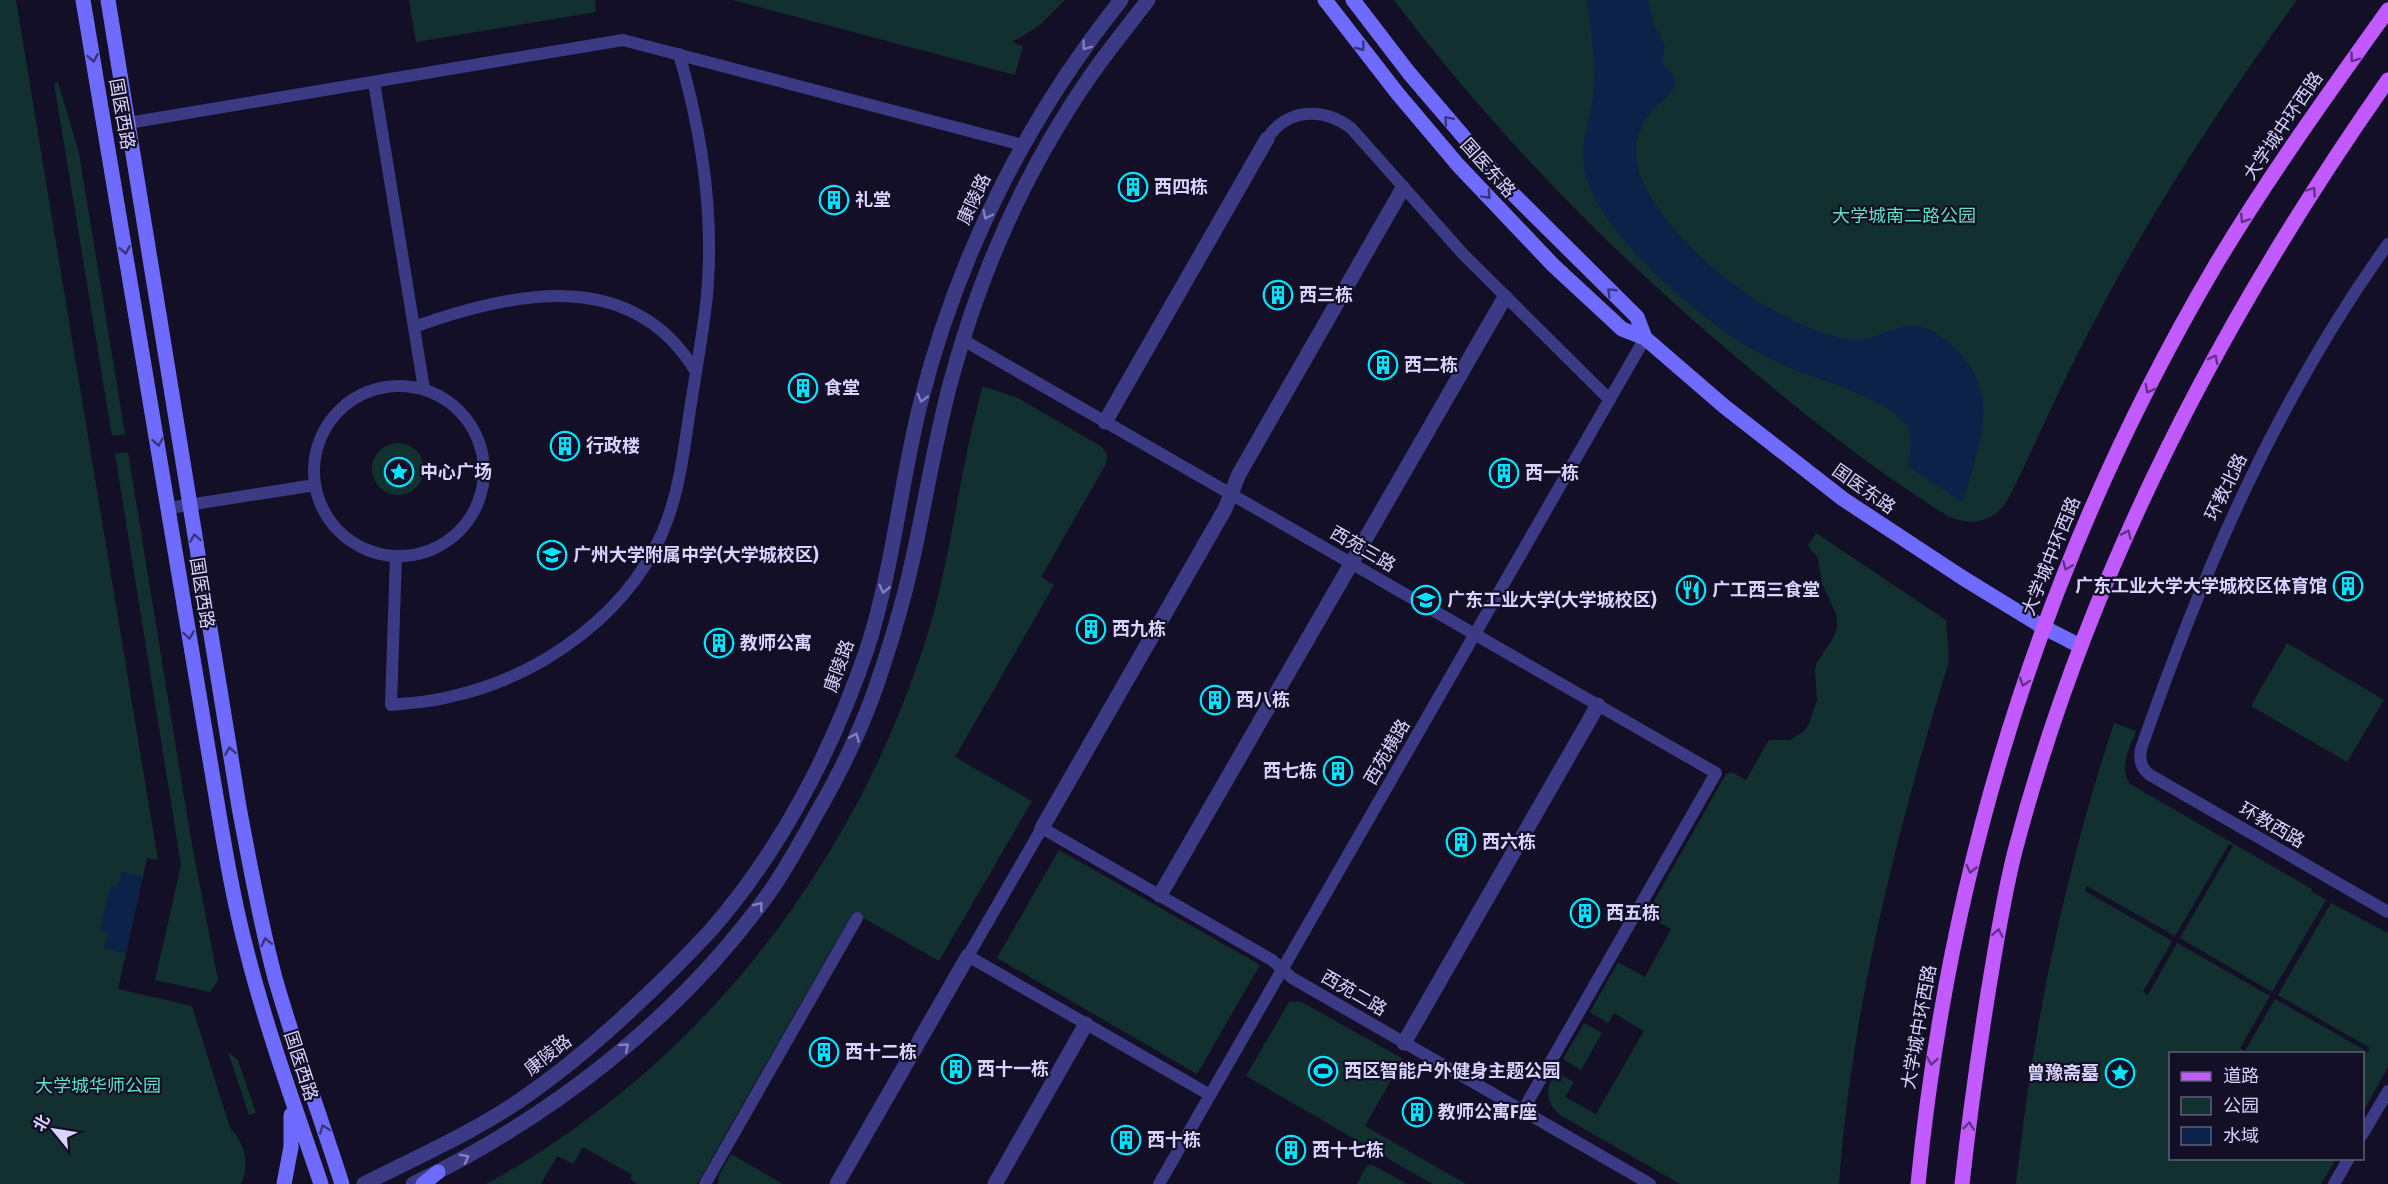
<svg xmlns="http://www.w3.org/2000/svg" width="2388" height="1184" viewBox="0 0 2388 1184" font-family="'Fira Sans','Noto Sans SC',sans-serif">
<rect width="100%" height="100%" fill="#130f26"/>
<path fill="#12302f" d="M0,0h16l142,860 -11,-2 -29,131 74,17 38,122c15,15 20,37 11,56h-241z
M409,0h186l1,12 -180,30z
M733,0h332l-26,26 -27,16 11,4 -8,29z
M1394,0h903c-81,111 -155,226 -217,349 -26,50 -47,102 -73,152 -14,21 -36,26 -59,15 -68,-42 -132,-92 -193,-143 -134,-111 -256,-234 -361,-373z
M58,82l21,71 46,281 -13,2 -58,-353z
M983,386l35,12 84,49 5,8 -1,9 -65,113 13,8 -99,172 77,44 -93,160 -86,-49 -156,272h-59l-8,-5 2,-4 -49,-28 -10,17 -16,-8 -16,28h-55c216,-118 373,-323 444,-558 23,-79 30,-161 53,-240z
M372 469a26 26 0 1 1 52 0a26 26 0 1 1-52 0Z
M128,452l62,382 28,146 -8,12 -55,-12 26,-115 -66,-411z
M1816,533l130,87 3,41c-52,170 -97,345 -110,523h-159l-120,-69c-16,-13 -14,-27 -5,-43l19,10 -9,15 31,17 48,-83 -30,-18 -6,10 -18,-11 28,-50 27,15 26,-48 -25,-14 80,-141 6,-2 14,8 23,-40h21l13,-8 6,-8 8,-24 -2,-31 2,-7 15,-22 5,-12v-12l-15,-33 -4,-25 -10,-12z
M2287,643l97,57 -37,62 -96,-56z
M2114,723l22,8c-6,16 -18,37 -6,53l182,105 -1,2 15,9 -54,92 -92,-54 53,-92 -4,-2 -54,92 -88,-50 -2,5 87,50 -29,51 5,3 29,-52 93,53 -30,52 5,3 30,-52 93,53 2,-4 -92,-53 53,-92 57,30v134l-25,45 -1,-58h-192v104l166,1 -15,25h-305c17,-158 48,-309 98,-461z
M1059,850l201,115 -63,109 -200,-116z
M1300,1001l103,58 -38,67 101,58h-34l-186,-108 43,-74z
M1584,1023l18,10 -21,37 -18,-11z
M228,1052l10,8 18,53 -7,2z
M731,1154l52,30h-65l1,-9z
M1371,1164l4,2 32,18h-50l9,-17z"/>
<path fill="#0c2248" d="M1586,0h62l5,22 12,23 -3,17c4,6 12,11 13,18 1,12 -14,21 -21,29 -29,32 -19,66 4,99 40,58 120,118 190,131 24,5 42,-14 65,-13 15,0 30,11 40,20 51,48 26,98 10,156l-56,-36c3,-12 7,-28 0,-40 -18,-28 -86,-45 -117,-58 -27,-12 -55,-27 -79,-46 -43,-34 -126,-106 -128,-164 -1,-19 6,-36 9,-54 5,-35 0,-70 -6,-104z
M122,872l21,4 -17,77 -22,-5 4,-16 -8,-1 10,-45 8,1z"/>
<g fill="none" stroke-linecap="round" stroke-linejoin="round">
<path stroke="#3d3a85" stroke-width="12" d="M374,82l50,307
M128,123l495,-83 400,105
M1267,139c20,-31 56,-32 84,-11l112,126 147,146
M2388,244c-111,155 -185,326 -247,505 -2,12 0,19 9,26l238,137
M414,327c97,-35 218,-62 282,45
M963,340l753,433 -193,337
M314 471a85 85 0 1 1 170 0a85 85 0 1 1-170 0Z
M169,508l146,-23
M396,556l-5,149c19,-2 39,-3 58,-8 93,-20 187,-87 219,-179 15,-42 18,-89 26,-133 5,-34 12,-68 14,-103 5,-78 -7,-153 -29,-228
M1210,1095l-242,-139 74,-128 230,132 20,18 358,206
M2362,1135l26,-44
M705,1184l152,-266
M1159,1184l486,-846
M2334,1184l15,-26"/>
<path stroke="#3d3a85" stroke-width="15" d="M1105,422l162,-283
M1042,828l183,-319 14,-35 164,-286
M1160,895l345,-598
M1404,1043l194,-338
M837,1184l131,-228
M995,1184l91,-160"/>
<path stroke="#3d3a85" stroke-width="15" d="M364,1184c53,-27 106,-50 155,-83 41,-28 78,-59 114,-93 27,-25 53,-51 78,-78 70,-80 122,-181 156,-281 26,-80 33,-163 53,-244 37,-148 106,-286 201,-405
M413,1184c139,-67 265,-165 356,-291 17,-24 31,-50 45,-75 24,-41 46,-85 62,-131 14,-41 27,-83 36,-125 14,-62 23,-124 40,-185 29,-107 76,-211 139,-302 18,-26 38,-50 57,-75"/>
<path stroke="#6f6bff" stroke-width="15" d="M83,0l132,790c9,54 18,109 32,162 20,79 48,155 74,232
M108,0l131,807c11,58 21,115 36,171 20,70 45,137 67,206
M1325,0l73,94 60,71 95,100 69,64 23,9 80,69 118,92 120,79 80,49 37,19
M1353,0l56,73 101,118 127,126 8,21
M284,1184l7,-37v-32
M423,1184l15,-12"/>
<path stroke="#c25bff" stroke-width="15" d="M1918,1184c32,-328 130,-634 297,-918 53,-89 113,-172 173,-256
M1962,1184c7,-64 16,-128 26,-191 8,-48 15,-95 27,-142 73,-279 208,-536 373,-771"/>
</g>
<defs><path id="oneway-chevron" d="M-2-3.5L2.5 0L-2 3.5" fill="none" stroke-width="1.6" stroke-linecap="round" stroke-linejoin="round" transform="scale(1.5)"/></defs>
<g stroke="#837fbc">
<use href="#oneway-chevron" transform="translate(1086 46) rotate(126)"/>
<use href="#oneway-chevron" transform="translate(987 215) rotate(115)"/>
<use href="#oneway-chevron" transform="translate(922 398) rotate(105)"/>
<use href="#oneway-chevron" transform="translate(884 589) rotate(103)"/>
<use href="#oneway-chevron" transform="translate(855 737) rotate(-67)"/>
<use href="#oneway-chevron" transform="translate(759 906) rotate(-53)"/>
<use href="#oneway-chevron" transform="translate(625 1047) rotate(-41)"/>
<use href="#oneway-chevron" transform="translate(465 1158) rotate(-28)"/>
</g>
<g stroke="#38347d">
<use href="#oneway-chevron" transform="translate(1361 47) rotate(53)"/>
<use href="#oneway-chevron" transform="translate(93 58) rotate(80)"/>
<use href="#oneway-chevron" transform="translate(1448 120) rotate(-131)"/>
<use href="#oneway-chevron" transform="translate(1487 195) rotate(47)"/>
<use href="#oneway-chevron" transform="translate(125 250) rotate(80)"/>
<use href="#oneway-chevron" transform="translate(1611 292) rotate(-136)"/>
<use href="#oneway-chevron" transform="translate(158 442) rotate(80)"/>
<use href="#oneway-chevron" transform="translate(195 538) rotate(-99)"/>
<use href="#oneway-chevron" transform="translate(189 635) rotate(81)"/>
<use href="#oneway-chevron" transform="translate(230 751) rotate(-99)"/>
<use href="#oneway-chevron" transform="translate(266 942) rotate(-103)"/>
<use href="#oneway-chevron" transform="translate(324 1129) rotate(-110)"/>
</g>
<g stroke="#623188">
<use href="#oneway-chevron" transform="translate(2354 58) rotate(126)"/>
<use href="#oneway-chevron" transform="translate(2312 191) rotate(-56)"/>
<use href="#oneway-chevron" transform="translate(2244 219) rotate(122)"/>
<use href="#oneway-chevron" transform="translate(2214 359) rotate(-62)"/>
<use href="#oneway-chevron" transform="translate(2149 389) rotate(118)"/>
<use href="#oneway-chevron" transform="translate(2127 534) rotate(-66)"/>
<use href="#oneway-chevron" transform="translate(2067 566) rotate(113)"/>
<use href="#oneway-chevron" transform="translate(2024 682) rotate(108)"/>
<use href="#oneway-chevron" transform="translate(1971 869) rotate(103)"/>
<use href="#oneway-chevron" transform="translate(1998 933) rotate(-79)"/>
<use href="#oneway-chevron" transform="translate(1932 1061) rotate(99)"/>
<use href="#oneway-chevron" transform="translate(1969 1126) rotate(-83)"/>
</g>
<defs>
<g id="building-ring" transform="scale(1.5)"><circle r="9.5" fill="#130f26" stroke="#00e5ff" stroke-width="1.5"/><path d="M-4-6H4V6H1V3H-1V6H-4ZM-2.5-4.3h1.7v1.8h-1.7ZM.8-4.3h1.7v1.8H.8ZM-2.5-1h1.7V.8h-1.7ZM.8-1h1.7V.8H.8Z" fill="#00e5ff"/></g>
<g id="sight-ring" transform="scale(1.5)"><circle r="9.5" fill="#130f26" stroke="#00e5ff" stroke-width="1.5"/><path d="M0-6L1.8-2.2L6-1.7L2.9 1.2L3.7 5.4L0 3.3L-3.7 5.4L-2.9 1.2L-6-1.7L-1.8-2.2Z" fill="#00e5ff"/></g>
<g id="school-ring" transform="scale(1.5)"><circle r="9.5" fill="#130f26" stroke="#00e5ff" stroke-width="1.5"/><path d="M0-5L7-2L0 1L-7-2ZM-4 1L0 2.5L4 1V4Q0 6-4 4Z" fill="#00e5ff"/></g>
<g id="restaurant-ring" transform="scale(1.5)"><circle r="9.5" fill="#130f26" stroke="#00e5ff" stroke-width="1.5"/><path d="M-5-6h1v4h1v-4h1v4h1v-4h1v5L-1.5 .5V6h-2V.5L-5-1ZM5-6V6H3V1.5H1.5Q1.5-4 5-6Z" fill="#00e5ff"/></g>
<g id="university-ring" transform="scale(1.5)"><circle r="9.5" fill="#130f26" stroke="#00e5ff" stroke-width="1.5"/><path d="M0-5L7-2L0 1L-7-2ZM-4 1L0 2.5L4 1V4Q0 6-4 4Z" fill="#00e5ff"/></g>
<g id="stadium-ring" transform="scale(1.5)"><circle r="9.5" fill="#130f26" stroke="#00e5ff" stroke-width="1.5"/><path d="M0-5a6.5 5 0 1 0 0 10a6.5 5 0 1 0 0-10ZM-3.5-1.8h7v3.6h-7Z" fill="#00e5ff"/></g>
</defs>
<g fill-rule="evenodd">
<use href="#building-ring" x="1133" y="187"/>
<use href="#building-ring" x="834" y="200"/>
<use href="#building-ring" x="1278" y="295"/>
<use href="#building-ring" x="1383" y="365"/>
<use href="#building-ring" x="803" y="388"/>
<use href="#building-ring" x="565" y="446"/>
<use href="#sight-ring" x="399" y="472"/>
<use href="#building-ring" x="1504" y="473"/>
<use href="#school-ring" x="552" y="555"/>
<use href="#building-ring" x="2348" y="586"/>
<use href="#restaurant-ring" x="1691" y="590"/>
<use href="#university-ring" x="1426" y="600"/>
<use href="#building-ring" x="1091" y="629"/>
<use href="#building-ring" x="719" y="643"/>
<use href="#building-ring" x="1215" y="700"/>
<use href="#building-ring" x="1338" y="771"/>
<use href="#building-ring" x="1461" y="842"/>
<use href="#building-ring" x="1585" y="913"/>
<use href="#building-ring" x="824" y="1052"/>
<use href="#building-ring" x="956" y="1069"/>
<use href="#stadium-ring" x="1323" y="1071"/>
<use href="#sight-ring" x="2120" y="1073"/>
<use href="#building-ring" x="1417" y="1112"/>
<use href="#building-ring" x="1126" y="1140"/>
<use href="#building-ring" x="1291" y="1150"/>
</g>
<g text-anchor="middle" stroke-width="4.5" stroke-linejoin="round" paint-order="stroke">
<g font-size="18" fill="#d9d4ff" stroke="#130f26">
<text transform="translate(122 114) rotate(80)" y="6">国医西路</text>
<text transform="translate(2283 126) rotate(-56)" y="6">大学城中环西路</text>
<text transform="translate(1488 168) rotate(48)" y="6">国医东路</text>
<text transform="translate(974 199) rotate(-65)" y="6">康陵路</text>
<text transform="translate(2226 487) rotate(-64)" y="6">环教北路</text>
<text transform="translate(1864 489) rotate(35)" y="6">国医东路</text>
<text transform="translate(1363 549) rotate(30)" y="6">西苑三路</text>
<text transform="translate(2051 556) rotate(-68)" y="6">大学城中环西路</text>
<text transform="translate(202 593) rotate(81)" y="6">国医西路</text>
<text transform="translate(839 666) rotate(-70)" y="6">康陵路</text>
<text transform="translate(1387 752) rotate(-60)" y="6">西苑横路</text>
<text transform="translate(2272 825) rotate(30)" y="6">环教西路</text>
<text transform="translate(1354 993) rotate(30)" y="6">西苑二路</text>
<text transform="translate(1919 1027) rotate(-80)" y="6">大学城中环西路</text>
<text transform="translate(548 1055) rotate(-38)" y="6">康陵路</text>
<text transform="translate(301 1066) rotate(72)" y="6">国医西路</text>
</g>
<g font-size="18" font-weight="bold" fill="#d9d4ff" stroke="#130f26" text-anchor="start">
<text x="1154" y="193">西四栋</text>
<text x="855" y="206">礼堂</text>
<text x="1299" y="301">西三栋</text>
<text x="1404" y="371">西二栋</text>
<text x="824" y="394">食堂</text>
<text x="586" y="452">行政楼</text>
<text x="420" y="478">中心广场</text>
<text x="1525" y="479">西一栋</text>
<text x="573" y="561">广州大学附属中学(大学城校区)</text>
<text x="2327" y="592" text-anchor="end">广东工业大学大学城校区体育馆</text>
<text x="1712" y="596">广工西三食堂</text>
<text x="1447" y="606">广东工业大学(大学城校区)</text>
<text x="1112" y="635">西九栋</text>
<text x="740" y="649">教师公寓</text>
<text x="1236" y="706">西八栋</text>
<text x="1317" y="777" text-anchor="end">西七栋</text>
<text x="1482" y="848">西六栋</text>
<text x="1606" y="919">西五栋</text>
<text x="845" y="1058">西十二栋</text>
<text x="977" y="1075">西十一栋</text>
<text x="1344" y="1077">西区智能户外健身主题公园</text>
<text x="2099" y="1079" text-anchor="end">曾豫斋墓</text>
<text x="1438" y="1118">教师公寓F座</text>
<text x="1147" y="1146">西十栋</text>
<text x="1312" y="1156">西十七栋</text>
</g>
<g font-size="18" fill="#5fe0c0" stroke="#130f26">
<text x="1904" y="222">大学城南二路公园</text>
<text x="98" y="1092">大学城华师公园</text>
</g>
</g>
<rect x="2169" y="1052" width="195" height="108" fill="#130f26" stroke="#625e7d" stroke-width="1.5"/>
<rect x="2181" y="1072" width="30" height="9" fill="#c25bff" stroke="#625e7d" stroke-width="1.5"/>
<text x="2223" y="1082" font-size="18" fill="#d9d4ff">道路</text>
<rect x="2181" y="1097" width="30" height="18" fill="#12302f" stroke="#625e7d" stroke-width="1.5"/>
<text x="2223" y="1112" font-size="18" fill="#d9d4ff">公园</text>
<rect x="2181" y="1127" width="30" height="18" fill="#0c2248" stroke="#625e7d" stroke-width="1.5"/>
<text x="2223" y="1142" font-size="18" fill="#d9d4ff">水域</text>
<g transform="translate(54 1130) rotate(300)" stroke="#130f26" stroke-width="4.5" paint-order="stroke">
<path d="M0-4.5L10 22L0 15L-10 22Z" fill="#d9d4ff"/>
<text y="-9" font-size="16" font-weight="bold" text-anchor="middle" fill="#d9d4ff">北</text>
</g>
</svg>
